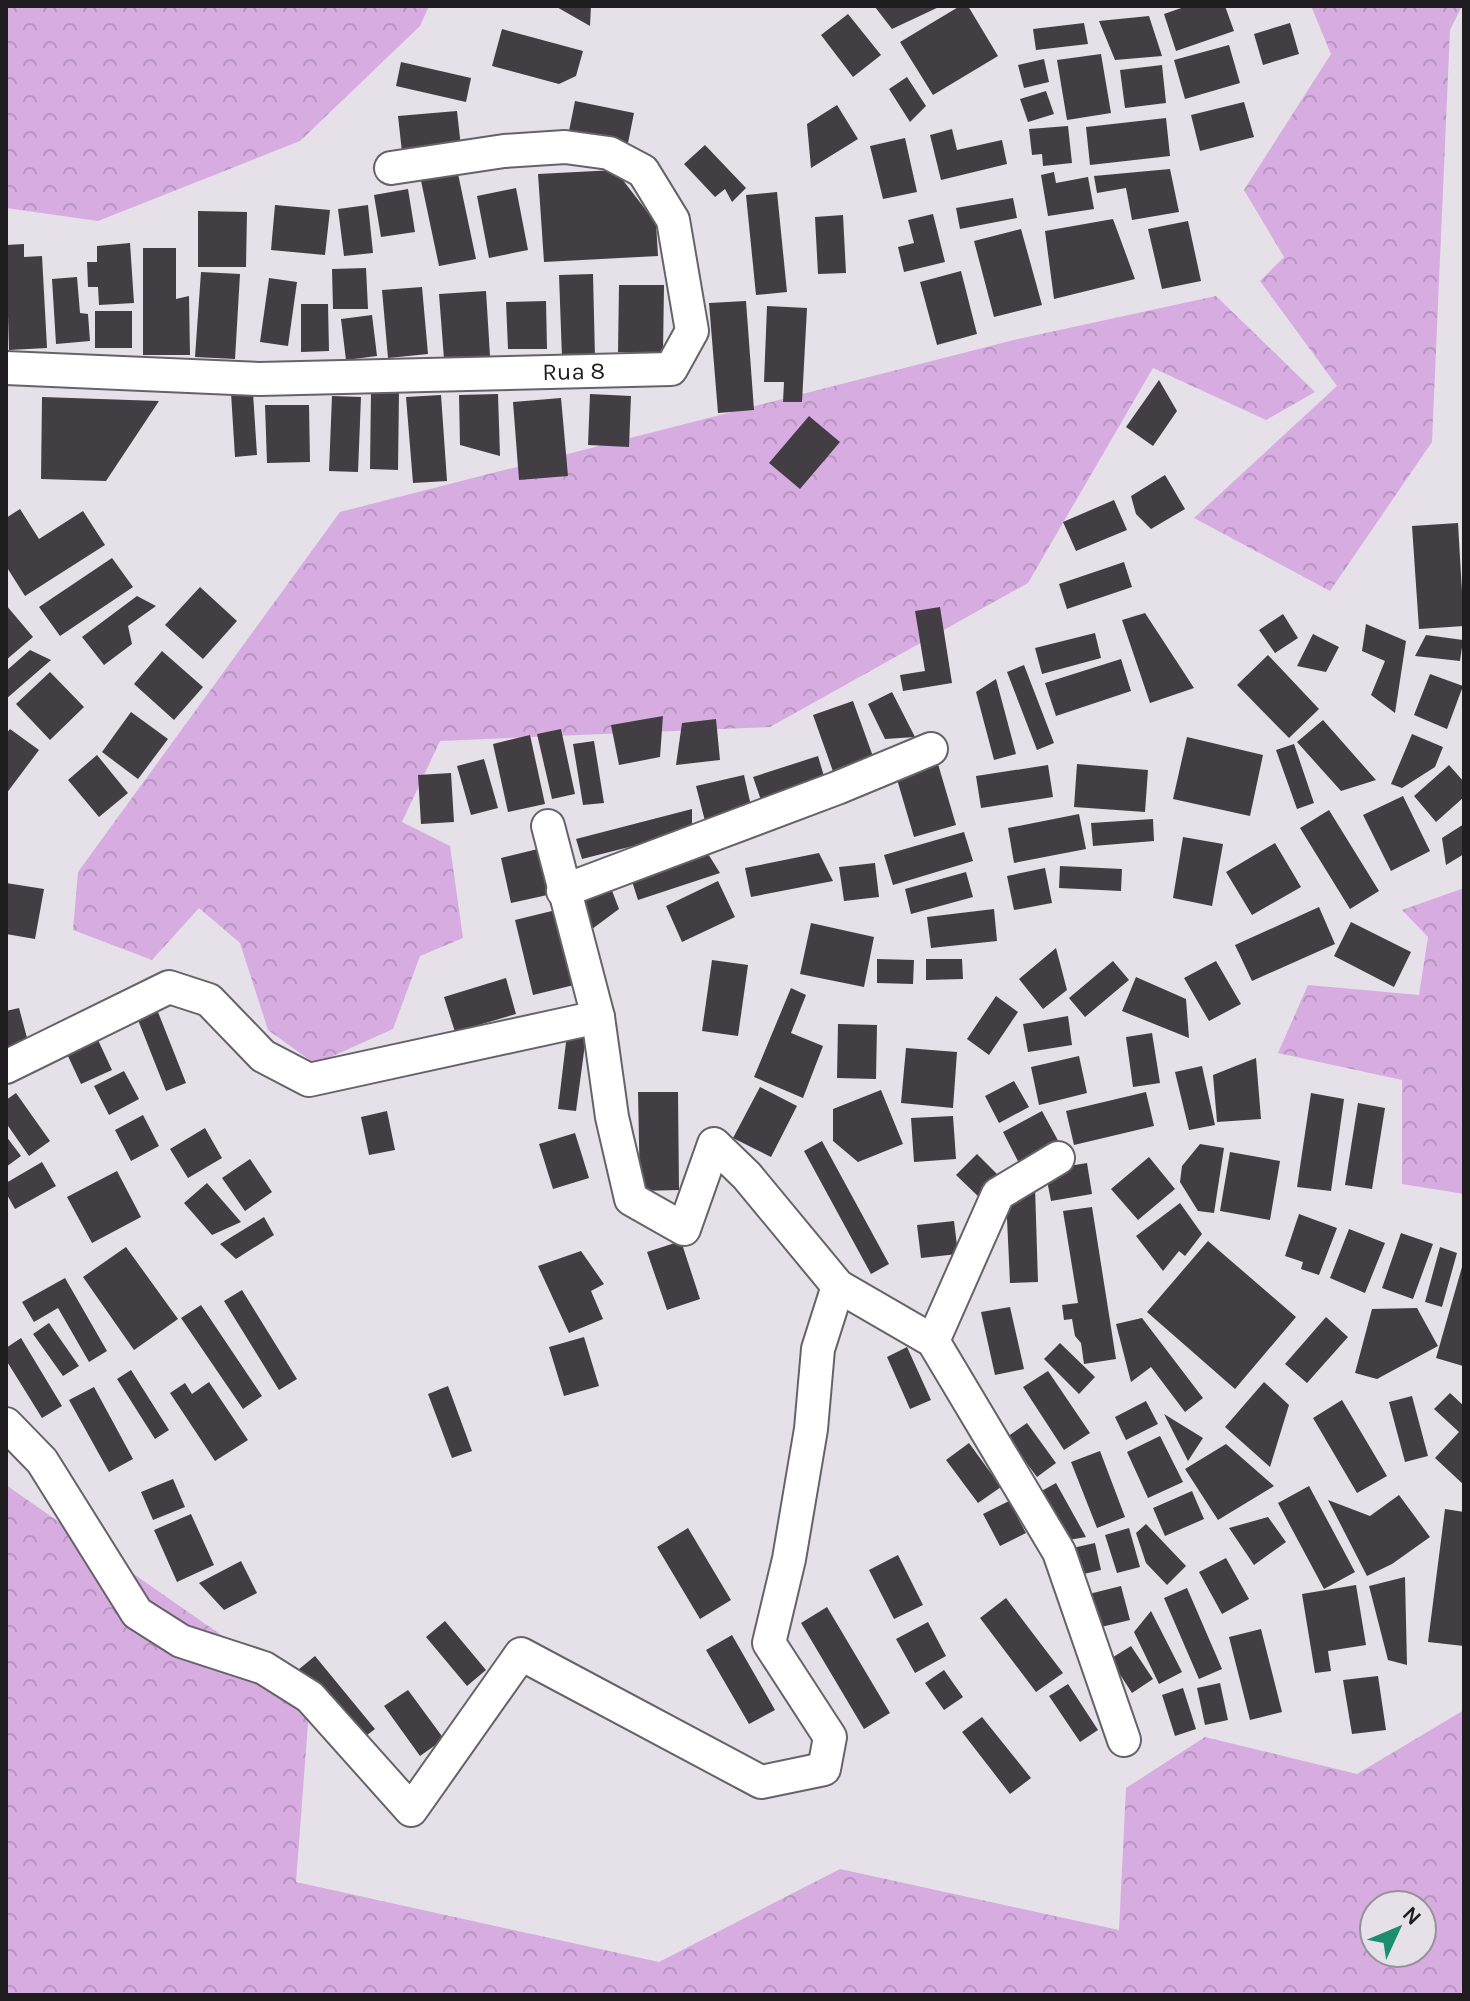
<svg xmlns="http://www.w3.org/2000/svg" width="1470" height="2001" viewBox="0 0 1470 2001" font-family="Karla,sans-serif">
<defs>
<pattern id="forest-crowns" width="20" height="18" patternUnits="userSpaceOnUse" patternTransform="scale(2)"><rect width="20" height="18" fill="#d7ade1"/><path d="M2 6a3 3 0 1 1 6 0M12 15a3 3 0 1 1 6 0" fill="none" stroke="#b894c1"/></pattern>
</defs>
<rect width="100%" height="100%" fill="#e6e0e8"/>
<path fill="url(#forest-crowns)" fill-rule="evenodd" d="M6,6h423l-9,20 -120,115 -202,80 -92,-13z
M1311,6h151l-12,24 -18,412 -102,149 -136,-73 143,-132 -77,-105 24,-24 -40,-67 87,-136z
M1216,296l99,96 -49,28 -113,-52 -125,215 -258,144 -330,14 -38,81 48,24 13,92 -43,18 -27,73 -78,35 -47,-34 -28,-87 -41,-35 -47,52 -79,-30 5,-58 262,-360 678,-173z
M1464,888v306l-62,-10v-104l-124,-27 30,-68 111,10 9,-58 -26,-27z
M6,1485l304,212 -14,185 363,80 181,-93 279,61 7,-142 79,-51 152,37 107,-64v285h-1458zM1374,1905h48v48h-48z"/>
<path fill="#433e44" d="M555,6h36l-1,20z
M941,6l-49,23 -17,-22 2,-1z
M960,6h8l30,50 -65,39 -33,-53z
M1187,6h38l9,25 -58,20 -12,-37z
M848,14l33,41 -28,22 -32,-42z
M1149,16l13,40 -47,4 -16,-39z
M1084,23l4,21 -52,6 -3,-21z
M1290,23l9,31 -36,11 -9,-31z
M502,29l81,22 -7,25 -17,8 -67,-18z
M1229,45l11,38 -55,16 -11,-39z
M1101,54l10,59 -44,7 -10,-60z
M1044,59l5,23 -25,6 -6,-23z
M401,62l70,16 -5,24 -70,-16z
M1162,65l4,38 -41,5 -5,-38z
M907,77l19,29 -16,16 -21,-33z
M1046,91l8,23 -26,8 -8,-23z
M575,101l59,12 -7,35 -59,-12z
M1244,102l10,35 -54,14 -9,-36z
M837,105l21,34 -47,29 -4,-44z
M457,111l4,36 -59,5 -4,-36z
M1166,118l4,38 -80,9 -4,-38z
M1068,126l4,37 -29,3 -1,-12 -10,1 -3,-26z
M952,129l5,21 45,-10 5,24 -66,16 -11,-45z
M905,138l12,54 -34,7 -13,-53z
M705,145l41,43 -14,14 -7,-13 -10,8 -31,-33z
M457,169l19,90 -37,7 -19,-90z
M1170,169l9,43 -47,8 -6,-32 -29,5 -3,-17z
M615,170l41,53 2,33 -114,6 -6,-88z
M1054,172l2,11 32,-6 6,32 -46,7 -7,-41z
M516,188l12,62 -39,8 -12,-62z
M408,189l7,43 -34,5 -7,-42z
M777,192l10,100 -31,3 -10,-100z
M1013,198l4,20 -57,11 -4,-21z
M275,205l55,5 -5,45 -54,-5z
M368,205l5,48 -29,3 -6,-47z
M198,211l49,1 -1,55h-48z
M933,214l12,48 -41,10 -6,-25 16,-4 -6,-23z
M843,215l3,58 -28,1 -3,-57z
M1113,219l22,60 -81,20 -9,-68z
M1188,221l13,60 -39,8 -14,-60z
M1021,229l21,76 -48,12 -20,-76z
M130,243l4,60 -35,2 -1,-18h-10l-1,-25h10v-16z
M24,244v13l18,-1 5,92 -38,2 -3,-105z
M143,248h33v51l13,-3 1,59h-47z
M366,268l2,41h-35l-1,-40z
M961,271l16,63 -40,11 -17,-63z
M201,272l39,2 -5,85 -40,-2z
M593,274l2,84h-33l-3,-83z
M77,277l3,36 8,1 2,27 -34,3 -4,-65z
M269,278l28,4 -9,64 -28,-4z
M619,285h45l-1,68 -45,-1z
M422,287l6,67 -40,4 -6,-68z
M486,291l4,65 -46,3 -5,-65z
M546,301l1,48h-39l-2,-47z
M746,301l8,109 -36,3 -9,-110z
M301,304h27l1,47 -28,1z
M767,306l40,2 -5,94h-19l1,-20h-20z
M95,311h37v37h-37z
M372,315l5,41 -31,4 -5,-41z
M1159,380l18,31 -24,35 -27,-19z
M371,391h28l-1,79 -28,-1z
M231,393h22l4,62 -22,2z
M498,394l2,62 -40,-11 -1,-50z
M590,394l41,2 -2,51 -41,-2z
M441,395l6,86 -34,2 -7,-86z
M332,396l29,1 -3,75 -29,-1z
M42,397l117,4 -53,80 -65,-2z
M561,398l7,78 -49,4 -6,-78z
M265,405h44l1,57 -43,1z
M809,416l31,26 -40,47 -31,-26z
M1165,475l20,34 -34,20 -15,-15 -5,-18z
M1114,500l13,30 -51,21 -13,-29z
M20,509l19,30 44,-28 22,34 -80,51 -19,-30v-48z
M1458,523l6,103 -45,3 -7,-103z
M112,558l21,29 -73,49 -21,-29z
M1124,562l8,25 -65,22 -8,-25z
M200,587l37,34 -34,38 -38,-34z
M137,596l19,10 -28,20 4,18 -28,21 -22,-28z
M6,605l27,32 -27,23z
M940,607l12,76 -49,8 -3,-16 25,-4 -10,-60z
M1145,613l49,75 -44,15 -28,-83z
M1283,614l15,24 -23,15 -16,-23z
M1366,624l40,17 -11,72 -24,-18 14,-34 -23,-10z
M1095,633l6,25 -59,16 -7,-26z
M1313,634l26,13 -13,25 -29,-6z
M1426,635l37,5 -3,21 -45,-5z
M30,650l21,10 -45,39v-28z
M162,651l41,36 -29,33 -40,-36z
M1268,655l51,54 -30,29 -52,-53z
M1121,659l10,32 -75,25 -11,-33z
M1024,665l30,78 -17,7 -30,-78z
M50,672l34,35 -34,33 -34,-36z
M1430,674l33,12 -16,43 -33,-14z
M996,679l20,75 -22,6 -18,-68z
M892,692l23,45 -30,2 -17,-35z
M853,701l22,61 -40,15 -22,-62z
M131,712l37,27 -30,40 -36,-27z
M663,716l-3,41 -41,8 -8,-40z
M716,719l4,41 -44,5 6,-42z
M1323,720l53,60 -35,11 -44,-49z
M10,729l29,21 -33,44v-60z
M561,729l14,65 -23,5 -15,-65z
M1412,734l31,13 -8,20 -33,21 -11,-4z
M530,735l15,69 -37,8 -15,-68z
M1187,737l76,18 -13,61 -77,-17z
M594,741l10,62 -21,2 -10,-61z
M1294,744l20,59 -17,6 -21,-59z
M97,755l31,38 -29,24 -31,-37z
M818,756l8,27 -64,20 -9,-26z
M484,759l14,49 -27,7 -14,-49z
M938,764l18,61 -42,12 -18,-61z
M1077,764l71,6 -3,42 -71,-5z
M1048,765l5,32 -72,11 -5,-32z
M1449,765l15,17v15l-28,25 -22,-26z
M451,773l3,49 -33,2 -3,-49z
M744,775l8,35 -47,11 -9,-35z
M1403,796l27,55 -39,20 -28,-56z
M692,809v22l-110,28 -6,-20z
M1329,810l50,81 -29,18 -50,-81z
M1079,814l7,35 -72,14 -6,-35z
M1153,819l1,22 -61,5 -2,-23z
M1464,824v30l-18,11 -4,-27z
M964,832l9,29 -80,24 -9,-30z
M1183,837l40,7 -11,62 -39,-8z
M1275,843l26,44 -49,28 -26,-43z
M542,848l10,46 -41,9 -10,-45z
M705,849l15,24 -82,27 -8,-25z
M819,853l14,28 -82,16 -6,-29z
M875,863l4,34 -35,4 -5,-34z
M1060,866l62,3 -1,22 -62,-3z
M1045,868l7,35 -38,7 -7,-34z
M966,872l7,25 -62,17 -6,-25z
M718,881l17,36 -53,25 -16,-36z
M6,883l38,6 -9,50 -29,-5z
M611,888l8,21 -31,23 -12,-32z
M1319,907l16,37 -83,37 -17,-36z
M994,909l3,32 -66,7 -4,-31z
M556,910l18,75 -41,10 -18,-75z
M1351,922l60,30 -17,35 -60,-31z
M811,923l63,14 -10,50 -64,-13z
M1056,948l11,42 -24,19 -24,-30z
M877,959l37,1 -1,24 -36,-1z
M926,959h36l1,20 -37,1z
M712,960l36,5 -10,71 -36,-5z
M1113,961l16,19 -44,37 -16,-19z
M1216,961l25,43 -32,17 -25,-43z
M1136,977l50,22 3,39 -67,-27z
M506,978l10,36 -61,18 -11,-35z
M791,988l15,7 -15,38 32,13 -20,52 -49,-21z
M996,996l22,16 -29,43 -22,-16z
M19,1008l11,41 -24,7v-45z
M158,1012l28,71 -20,8 -28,-71z
M1068,1016l4,29 -44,7 -5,-28z
M838,1024l39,1 -1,54 -39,-1z
M1152,1033l8,50 -27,4 -7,-50z
M567,1034l19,3 -10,74 -18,-2z
M98,1040l14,30 -31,14 -14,-30z
M906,1048l51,4 -4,56 -52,-5z
M1079,1056l8,37 -48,12 -8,-38z
M1256,1058l5,61 -44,3 -4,-47z
M1202,1066l13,59 -26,5 -14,-58z
M124,1071l15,28 -30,16 -15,-29z
M1014,1081l15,26 -30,16 -14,-27z
M760,1087l37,19 -26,51 -38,-19z
M881,1090l22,54 -45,18 -25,-21v-32z
M638,1092h40l1,98 -39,1z
M1146,1092l8,34 -80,19 -8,-34z
M16,1093l34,48 -21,15 -23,-33v-23z
M1311,1093l33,6 -13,92 -34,-4z
M1358,1103l27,5 -13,81 -27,-4z
M387,1111l8,39 -26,5 -8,-38z
M1042,1111l19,35 -40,21 -18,-35z
M143,1115l16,31 -28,15 -16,-31z
M953,1116l3,43 -42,3 -3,-44z
M205,1128l17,30 -34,20 -18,-29z
M575,1133l14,45 -36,11 -14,-45z
M6,1136l15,20 -15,11z
M822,1141l67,123 -18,10 -67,-123z
M1200,1144l24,4 -10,65 -16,-2 -18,-29 2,-16z
M1230,1152l50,9 -10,59 -50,-9z
M977,1154l26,26 -21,20 -26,-25z
M1149,1157l26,32 -37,31 -27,-31z
M250,1159l22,33 -27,19 -23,-33z
M42,1162l14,24 -41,23 -9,-16v-10z
M1087,1163l5,31 -41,7 -6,-31z
M117,1171l24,46 -49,26 -25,-46z
M207,1183l34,39 -29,13 -28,-32z
M1035,1187l3,95 -28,1 -4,-86z
M1180,1203l22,31 -17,22 -6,-5 -16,20 -27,-35z
M1092,1207l24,152 -32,5 -3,-21 -6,-7 -3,-17 -8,1 -2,-15 16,-2 -15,-92z
M1299,1214l38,14 -18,47 -18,-6 2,-7 -18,-6z
M264,1217l10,18 -38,24 -16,-15z
M954,1221l4,33 -37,4 -4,-33z
M1349,1229l36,14 -20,50 -35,-15z
M1401,1233l32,11 -20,55 -31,-11z
M681,1241l19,58 -33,11 -20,-58z
M1208,1241l88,76 -61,72 -88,-77z
M126,1247l52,72 -44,31 -51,-73z
M1440,1247l17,6 -15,54 -17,-5z
M581,1251l23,33 -13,7 12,28 -34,14 -31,-67z
M1462,1267l2,1 -1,98 -27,-8z
M65,1278l42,73 -18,11 -31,-54 -24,14 -12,-20z
M242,1290l55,89 -18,11 -55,-89z
M201,1305l61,91 -19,13 -62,-91z
M1010,1307l14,62 -29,6 -14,-63z
M1417,1308l21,38 -61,33 -22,-6 17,-64z
M1326,1317l22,20 -41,46 -22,-19z
M1142,1318l61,80 -18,14 -34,-45 -20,15 -15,-58z
M49,1323l30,43 -16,10 -30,-42z
M584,1337l15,49 -35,10 -15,-49z
M21,1338l41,68 -20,12 -36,-58v-12z
M1060,1343l35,34 -16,17 -35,-35z
M907,1347l24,53 -21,9 -23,-52z
M131,1370l38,60 -14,9 -38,-60z
M1048,1371l42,62 -26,17 -41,-63z
M209,1382l39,58 -33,21 -45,-68 15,-10 7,11z
M1264,1382l25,23 -19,62 -45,-40z
M448,1386l24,65 -20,7 -24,-64z
M94,1387l39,72 -24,13 -40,-72z
M1450,1393l14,13v79l-29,-27 24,-26 -25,-23z
M1412,1396l16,60 -23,6 -16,-60z
M1342,1400l45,76 -30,17 -44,-75z
M1146,1401l12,23 -32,16 -11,-23z
M1164,1414l39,24 -15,23z
M1027,1423l29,40 -19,14 -30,-40z
M1160,1436l23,46 -35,16 -21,-46z
M969,1443l32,44 -23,16 -32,-43z
M1226,1444l48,42 -56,34 -33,-51z
M1100,1451l25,66 -28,11 -26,-66z
M173,1479l12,28 -32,13 -12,-28z
M1056,1483l30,54 -23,4 -27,-47z
M1309,1486l46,86 -31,17 -46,-86z
M1192,1491l12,28 -39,17 -12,-28z
M1399,1495l31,42 -38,27 -25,12 -39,-76 42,16z
M1009,1501l17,32 -26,13 -17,-32z
M1445,1509l19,3v134l-36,-4z
M191,1514l23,51 -37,17 -23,-52z
M1268,1517l18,25 -32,23 -25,-37z
M1146,1524l40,42 -19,19 -21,-22 -10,-30z
M688,1528l43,72 -31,19 -43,-72z
M1129,1528l11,39 -23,6 -12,-38z
M1095,1543l6,27 -26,6 -7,-27z
M898,1555l25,50 -29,14 -25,-49z
M1226,1558l23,41 -27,15 -23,-42z
M241,1561l16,32 -33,17 -25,-27z
M1405,1577l2,88 -19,-5 -19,-74z
M1356,1585l10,60 -38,6 3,20 -16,2 -13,-79z
M1121,1586l9,34 -33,8 -8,-34z
M1187,1588l35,81 -23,10 -35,-81z
M1006,1598l57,75 -27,19 -56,-74z
M827,1607l63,106 -26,16 -63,-106z
M1151,1611l31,61 -23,12 -25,-52z
M445,1621l41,49 -19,16 -41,-49z
M928,1622l18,34 -31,17 -19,-34z
M1261,1629l21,83 -32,8 -21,-83z
M732,1635l43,75 -26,14 -43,-74z
M1131,1646l22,33 -21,14 -22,-34z
M315,1656l60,73 -17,13 -60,-72z
M944,1670l19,27 -19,13 -19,-27z
M1378,1676l8,54 -34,4 -9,-54z
M1220,1683l8,37 -23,5 -8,-37z
M1068,1684l30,46 -18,12 -31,-46z
M1183,1688l13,41 -21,7 -13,-41z
M408,1690l36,49 -24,17 -36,-50z
M982,1717l49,61 -21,16 -48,-62z"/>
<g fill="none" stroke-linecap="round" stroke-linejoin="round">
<g stroke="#676269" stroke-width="36">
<g id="street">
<path id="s1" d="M6,368l253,11 412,-10 21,-38 -19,-111 -30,-49 -34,-18 -44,-6 -61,4 -113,17"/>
<path d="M548,826l50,191 14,100 19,82 53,30 30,-85 33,32 91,110 95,55 126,211 65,188"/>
<path d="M563,891l274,-103 94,-39"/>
<path d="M6,1067l163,-80 40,13 54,56 46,24 289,-63"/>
<path d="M933,1341l65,-147 60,-36"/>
<path d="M6,1424l36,37 95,152 44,28 83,27 46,29 101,113 110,-156 240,128 63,-13 6,-32 -61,-94 20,-84 22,-130 7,-80 20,-63"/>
</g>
</g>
<use href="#street" stroke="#fff" stroke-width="32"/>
</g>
<g text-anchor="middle" stroke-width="8" stroke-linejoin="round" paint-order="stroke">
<g font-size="24" fill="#1f1d20" stroke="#e6e0e8">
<text dy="8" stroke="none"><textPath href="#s1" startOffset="568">Rua 8</textPath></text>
</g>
</g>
<rect width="1470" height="2001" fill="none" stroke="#1f1d20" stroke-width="16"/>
<g transform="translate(1398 1929) rotate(46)"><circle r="38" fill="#e6e0e8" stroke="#969298" stroke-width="2"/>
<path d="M0-6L14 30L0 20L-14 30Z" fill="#1b8e6f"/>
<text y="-12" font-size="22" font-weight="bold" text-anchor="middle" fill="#1f1d20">N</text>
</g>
</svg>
